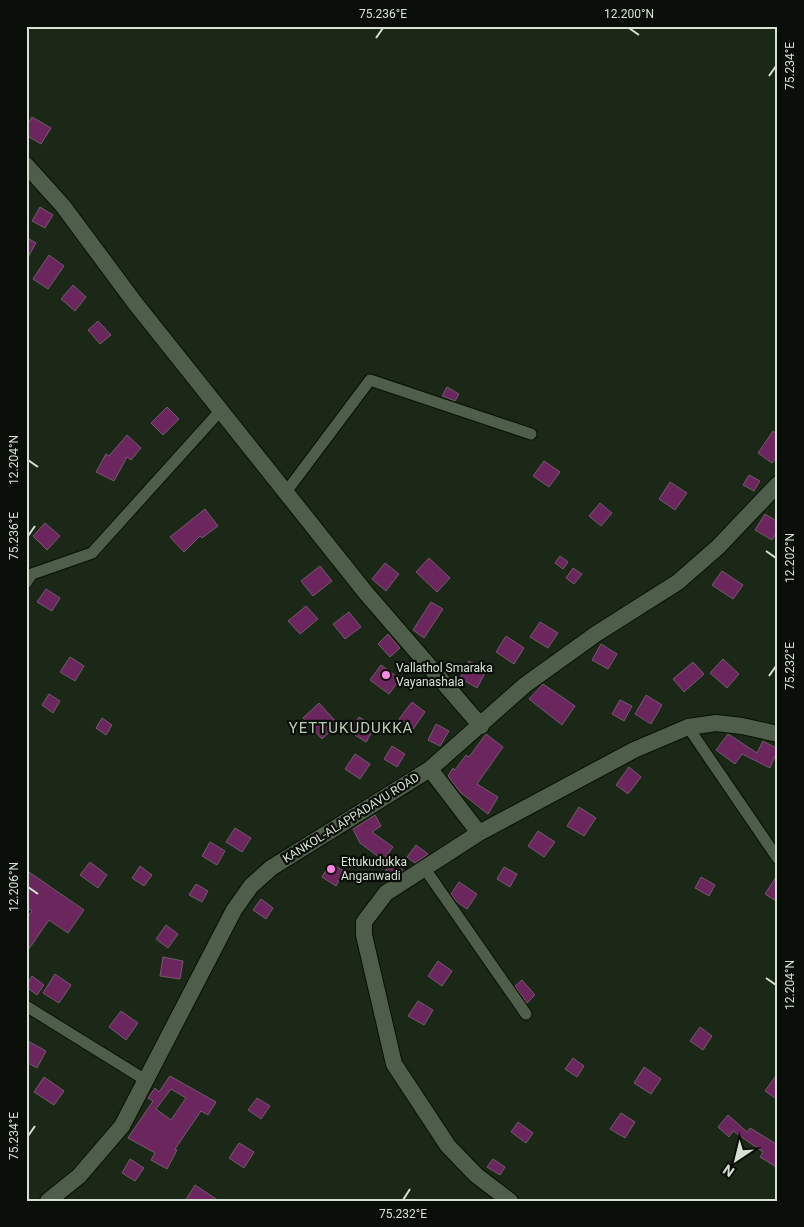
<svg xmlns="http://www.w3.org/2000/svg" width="804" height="1227" viewBox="0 0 804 1227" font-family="Roboto,sans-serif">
<rect width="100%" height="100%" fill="#1b2817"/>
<path fill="#6b265e" stroke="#725c6c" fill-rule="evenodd" d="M32,117l19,11 -10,16 -15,-9v-8z
M40,207l13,8 -8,13 -13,-7z
M26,237l10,6 -10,18z
M49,255l15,11 -16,23 -15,-10z
M73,285l13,12 -11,14 -14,-12z
M98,321l13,14 -11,9 -12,-14z
M447,387l12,7 -4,7 -13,-5z
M167,407l12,12 -16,16 -12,-12z
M773,431l5,4v20l-6,8 -14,-10z
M127,435l14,13 -10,12 -4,-3 -13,24 -18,-9 10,-18 3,2z
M544,461l16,11 -11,15 -16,-11z
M749,475l11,6 -6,10 -11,-6z
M670,482l17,11 -12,17 -16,-11z
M600,503l12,10 -11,13 -12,-10z
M205,509l13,17 -16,12 -2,-2 -16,16 -14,-15z
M765,514l13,8v8l-6,10 -17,-10z
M45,523l15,13 -13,14 -14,-14z
M560,556l8,6 -5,7 -8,-6z
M429,558l21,20 -13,14 -21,-20z
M385,563l14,11 -13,17 -14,-12z
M320,566l12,15 -19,15 -12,-15z
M573,568l9,6 -8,10 -8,-6z
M722,571l21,14 -10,14 -21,-14z
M46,589l14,9 -8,13 -15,-9z
M431,602l12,7 -19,29 -11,-8z
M306,606l12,13 -18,15 -12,-13z
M349,612l12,15 -16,12 -12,-15z
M540,622l18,11 -10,15 -18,-11z
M388,634l12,14 -10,9 -12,-13z
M506,636l18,12 -10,16 -18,-12z
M601,644l16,10 -9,15 -16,-9z
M70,657l14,9 -9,15 -15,-9z
M723,659l16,15 -12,14 -17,-15z
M469,661l17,10 -9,17 -17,-10z
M693,662l11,12 -20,18 -11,-13z
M381,665l19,14 -11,15 -19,-14z
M543,684l32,22 -13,19 -33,-26z
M49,694l11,7 -7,12 -11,-8z
M646,695l16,10 -11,19 -16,-10z
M620,700l12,6 -8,15 -12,-7z
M412,702l13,10 -12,17 -14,-10z
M319,703l19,21 -16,15 -19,-21z
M359,717l16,10 -9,15 -17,-11z
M102,718l10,7 -6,10 -10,-7z
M436,724l13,7 -9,15 -12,-6z
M486,734l17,13 -26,37 21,13 -10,17 -28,-22 -12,-16 5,-8 2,2 11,-15 3,2z
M728,734l29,19 6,-12 15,8 -8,19 -28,-14 -7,10 -19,-14z
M392,746l13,8 -8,13 -13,-8z
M355,754l15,10 -10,15 -15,-10z
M629,767l12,10 -13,17 -12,-9z
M579,807l17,11 -12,18 -17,-10z
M375,815l6,11 -9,6 21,15 -10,13 -23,-17 -7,-14z
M235,828l16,10 -9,14 -16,-10z
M538,831l17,11 -11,15 -16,-11z
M210,842l15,9 -8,14 -15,-9z
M416,845l12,9 -13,9 -8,-6z
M90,862l17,13 -9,13 -18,-13z
M393,862l10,8 -16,10 -6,-4z
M330,863l14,8 -8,15 -14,-9z
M140,866l12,9 -8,11 -12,-8z
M504,867l13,7 -7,13 -13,-8z
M26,870l58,40 -16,23 -19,-13 -23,33v-34l6,-8 -6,-4z
M778,874v28l-13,-8z
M701,877l14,8 -6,11 -14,-8z
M459,882l18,12 -10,15 -10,-7 -6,-8z
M196,884l12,7 -6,11 -13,-7z
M261,899l12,9 -7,11 -13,-9z
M166,925l12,9 -10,14 -12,-9z
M163,957l20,4 -3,18 -20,-3z
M438,961l14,10 -10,15 -14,-10z
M55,974l16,11 -12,18 -16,-10z
M32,976l12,9 -7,10 -11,-8z
M522,980l13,15 -8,8 -12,-17z
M418,1001l15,9 -9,15 -16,-9z
M121,1011l17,12 -12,17 -17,-13z
M700,1027l12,9 -9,14 -13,-9z
M26,1040l20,11 -9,17 -11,-6z
M573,1058l11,8 -7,11 -12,-8z
M644,1067l17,12 -10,15 -17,-11z
M778,1073v27l-13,-9z
M170,1076l46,26 -8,13 -7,-4 -26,38 2,1 -10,19 -16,-9 4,-7 -27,-15 25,-37 -5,-3 7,-10 4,4zM171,1089l15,9 -15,22 -15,-11z
M44,1077l20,14 -10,14 -20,-13z
M257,1098l13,8 -9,13 -13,-9z
M621,1113l14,9 -10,16 -15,-9z
M728,1115l19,17 3,-4 28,17v23l-18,-11 3,-5 -30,-21 -4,6 -11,-10z
M518,1122l15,11 -7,10 -15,-11z
M239,1143l15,9 -10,16 -15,-10z
M130,1159l14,9 -9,13 -13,-8z
M493,1159l12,8 -5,8 -13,-8z
M195,1185l24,16h-34z"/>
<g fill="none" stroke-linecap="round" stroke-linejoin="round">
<g stroke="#061103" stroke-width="13">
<path id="street" d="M286,492l84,-112 161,54
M26,583l6,-9 60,-21 129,-143
M688,727l90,132
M425,869l101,145
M26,1006l121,75"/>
</g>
<g stroke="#061103" stroke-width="18">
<path id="secondary" d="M26,165l37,41 72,97 231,290 115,133
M430,769l49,64
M48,1201l31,-25 43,-50 112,-216 17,-24 20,-18 159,-99 95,-84 71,-51 82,-52 40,-35 60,-63
M510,1201l-34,-26 -28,-29 -54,-82 -30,-129v-13l22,-29 93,-60 155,-83 54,-23 28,-4 26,3 36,8"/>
</g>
<use href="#street" stroke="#4f5e4a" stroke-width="11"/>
<use href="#secondary" stroke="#4f5e4a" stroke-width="16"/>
</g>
<path fill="none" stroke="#d7e0d4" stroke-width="2" d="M629,28l10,7M376,38l7,-10M769,76l7,-10M28,460l10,7M28,536l7,-10M766,551l10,7M769,676l7,-10M28,887l10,7M766,978l10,7M28,1136l7,-10M403,1200l7,-11"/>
<g fill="#fc86e3" stroke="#090f08" stroke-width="2">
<circle cx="386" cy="675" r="5"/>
<circle cx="331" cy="869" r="5"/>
</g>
<g text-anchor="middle" stroke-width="4.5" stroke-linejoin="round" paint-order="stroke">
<g font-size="12" fill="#d7e0d4" stroke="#090f08" text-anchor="start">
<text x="396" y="672">Vallathol Smaraka<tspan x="396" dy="14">Vayanashala</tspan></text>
<text x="341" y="866">Ettukudukka<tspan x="341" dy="14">Anganwadi</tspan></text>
</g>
<g font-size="12" fill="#d7e0d4" stroke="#090f08">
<text transform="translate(351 818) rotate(-32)" y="4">KANKOL-ALAPPADAVU ROAD</text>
</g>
<g font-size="15" letter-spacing="1" fill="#bbccb5" stroke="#090f08">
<text x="351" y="733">YETTUKUDUKKA</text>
</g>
</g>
<rect width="804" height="1227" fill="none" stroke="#090f08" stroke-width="55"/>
<g transform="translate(736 1160) rotate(215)" stroke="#090f08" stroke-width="4" paint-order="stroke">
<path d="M0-4L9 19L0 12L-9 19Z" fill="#d7e0d4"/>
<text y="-8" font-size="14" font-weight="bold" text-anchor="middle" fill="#d7e0d4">N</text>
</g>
<rect x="28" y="28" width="748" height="1172" fill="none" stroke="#d7e0d4" stroke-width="2"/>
<g font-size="12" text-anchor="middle" fill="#d7e0d4">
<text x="383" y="18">75.236°E</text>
<text x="629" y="18">12.200°N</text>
<text transform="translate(790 66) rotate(-90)" y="4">75.234°E</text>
<text transform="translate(14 460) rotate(-90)" y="4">12.204°N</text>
<text transform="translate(14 536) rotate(-90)" y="4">75.236°E</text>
<text transform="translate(790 558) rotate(-90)" y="4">12.202°N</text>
<text transform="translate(790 666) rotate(-90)" y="4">75.232°E</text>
<text transform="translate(14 887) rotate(-90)" y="4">12.206°N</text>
<text transform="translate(790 985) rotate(-90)" y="4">12.204°N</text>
<text transform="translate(14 1136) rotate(-90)" y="4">75.234°E</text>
<text x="403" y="1218">75.232°E</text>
</g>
</svg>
